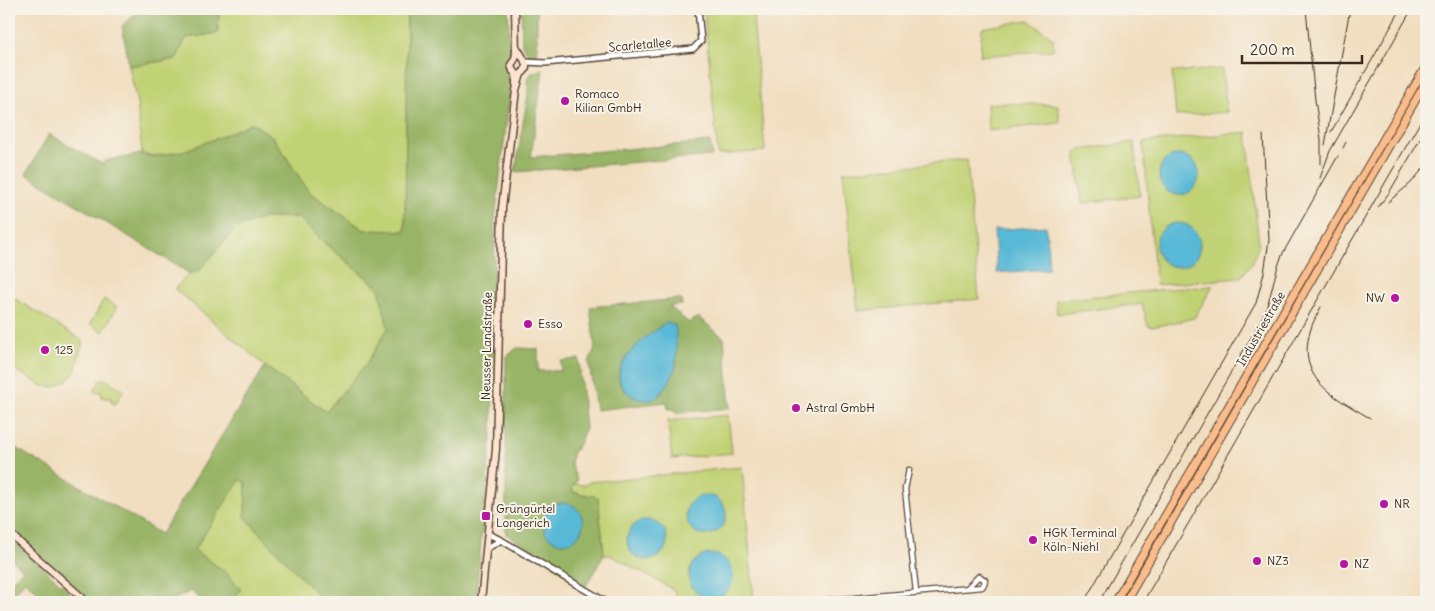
<svg xmlns="http://www.w3.org/2000/svg" width="1435" height="611" viewBox="0 0 1435 611" font-family="Delius,sans-serif">
<rect width="100%" height="100%" fill="#f7f3e8"/>
<filter id="ink" filterUnits="userSpaceOnUse"><feTurbulence type="fractalNoise" baseFrequency=".02" numOctaves="2"/><feDisplacementMap in="SourceGraphic" scale="10" xChannelSelector="R" yChannelSelector="G"/><feConvolveMatrix kernelMatrix="1 2 1 2 8 2 1 2 1" color-interpolation-filters="sRGB"/></filter>
<filter id="wash" filterUnits="userSpaceOnUse"><feTurbulence type="fractalNoise" baseFrequency=".0096" numOctaves="4" result="noise"/><feDisplacementMap in="SourceGraphic" scale="20" xChannelSelector="R" yChannelSelector="G"/><feGaussianBlur stdDeviation="1.12" result="paint"/><feColorMatrix in="noise" values="0 0 0 0 0 0 0 0 0 0 0 0 0 0 0 0 0 1.4 0 .05"/><feComposite in="paint" operator="in"/></filter>
<g filter="url(#wash)">
<rect width="100%" height="100%" fill="#f1dec0"/>
<path fill="#c1d275" stroke="#7e7e4a" d="M219,9h188l-2,222 -41,-1 -55,-38 -36,-55 -21,-14c-28,13 -80,39 -110,31l-5,-51 -8,-37 47,-7 10,-21 32,-5z
M704,9h113v2l-64,6 12,134 -47,4z
M1028,20l25,18v12l-73,6 2,-28z
M1222,69l5,43 -51,4 -4,-44z
M1001,103l57,2 2,18 -72,8 -1,-27z
M1247,132l12,113 -7,18 -12,15 -84,7 -13,-143z
M1134,142l6,54 -58,7 -7,-52z
M967,160l12,139 -121,12 -15,-139z
M298,217l24,24 57,47 9,40 -21,35 -41,49 -61,-46 -90,-77 14,-16 9,-1 38,-44 28,-10z
M1213,286l-19,32 -41,9 -5,-1 -6,-22 -85,10 -1,-14 113,-11z
M9,295l74,46 -8,31 -8,9 -13,6 -11,-1 -34,-20z
M104,299l13,8 -14,25 -13,-8z
M101,379l5,1 18,10 -9,14 -4,-2v-4h-6l-3,-1 -1,-5h-6v-3z
M728,415l4,38 -60,6 -4,-38z
M742,467l12,134 -6,1h-71l-3,-12 -64,-35h-6l-6,-57 -25,-6 -1,-5 2,-3 11,1 5,-3z
M240,479l6,4 -1,34 79,85h-94l10,-11 -46,-41z"/>
<path fill="#98b466" stroke="#6a6f42" fill-rule="evenodd" d="M142,9h77l-1,24 -32,5 -10,21 -47,7 -7,-40z
M407,9h101l2,44 -4,15 5,16 -16,134 -3,213 -17,171h-151l-79,-85 1,-34 -6,-3 -46,70 33,23 14,17 -11,12h-26l-13,-11 -23,11h-75l-84,-74v-84l152,90 104,-168 61,46 41,-49 21,-35 -9,-40 -57,-47 -24,-24 -34,1 -28,10 -38,44 -9,1 -163,-99 23,-40 53,30 3,-3 37,-7 10,3 31,-6 37,-14 32,-14 21,14 36,55 55,38 41,1z
M521,9h16v46h-8l-7,-9z
M543,69l-12,88 179,-15 2,14 -197,16 13,-78 -1,-15 5,-6z
M681,299l1,6 -13,1 20,17 9,-6 26,21 6,70 -55,5v-4h-7l-1,-7 -71,8 -7,-48 6,-14 -5,-41zM659,328l-25,69 -10,-7 -5,-8 28,-44z
M517,348l21,1v22h23v-10l18,-2 6,70 -6,15 -7,10 -1,11 6,15 -5,8 1,4 25,5 6,58 -18,31 -29,-18 -10,-10 -41,-24v-177z
M9,538l59,52 3,6 7,6h-29l-24,-21 -16,18v-16l14,-13 -14,-13z"/>
<path fill="#59b9d7" stroke="#4a727a" d="M1159 175a20 20 0 1 1 40 0a20 20 0 1 1-40 0Z
M1156 245a22 22 0 1 1 44 0a22 22 0 1 1-44 0Z
M1046,226l3,43 -52,4 -3,-43z
M667,322l8,3 1,5c0,11 2,32 -2,42 -3,8 -12,23 -20,27 -17,7 -42,-13 -33,-32 8,-19 30,-34 46,-45z
M686 515a20 20 0 1 1 40 0a20 20 0 1 1-40 0Z
M543 523a20 20 0 1 1 40 0a20 20 0 1 1-40 0Z
M627 540a20 20 0 1 1 40 0a20 20 0 1 1-40 0Z
M689 576a22 22 0 1 1 44 0a22 22 0 1 1-44 0Z"/>
</g>
<g filter="url(#ink)">
<g fill="none" stroke-linecap="round" stroke-linejoin="round">
<g stroke="#564536" stroke-width="7">
<path id="minor" d="M909,470l-4,19 11,103
M807,602l175,-15 2,-3 1,-4 -6,-4 -12,12"/>
</g>
<g stroke="#564536" stroke-width="8">
<path id="tertiary" d="M526,62l19,1 148,-14 8,-8 -3,-32
M488,534l13,6 105,62
M486,549l15,-9"/>
</g>
<g stroke="#564536" stroke-width="9">
<path id="secondary" d="M515,9l1,43 -1,7 -4,6 2,6 3,2v11
M9,533l78,69
M481,602l15,-153 6,-241 14,-118 5,-16c12,-8 -1,-19 -5,-28"/>
</g>
<g stroke="#564536" stroke-width="9">
<path id="trunk" d="M1115,602l311,-536
M1125,602l301,-520"/>
</g>
<use href="#minor" stroke="#fff" stroke-width="4.5"/>
<use href="#tertiary" stroke="#fff" stroke-width="5"/>
<use href="#secondary" stroke="#fde4d1" stroke-width="6"/>
<use href="#trunk" stroke="#fabc8b" stroke-width="7"/>
<path stroke="#3b2a1e" stroke-width="1" d="M1306,9l9,91 6,39v25
M1331,132l70,-123
M1325,145l25,-136
M1343,148l3,-6
M1320,178l10,-27 82,-142
M1388,202l23,-19 15,-18
M1378,207l11,-14 37,-64
M1321,307c-4,8 -9,16 -11,25 -14,48 26,66 60,86
M1084,602l172,-299 8,-30 5,-33 -6,-105
M1099,602l162,-282c11,-21 12,-45 22,-67l55,-97
M1143,602l283,-490"/>
</g>
</g>
<g fill="#b5179e" stroke="#f7f3e8" stroke-width="2">
<circle cx="565" cy="101" r="5"/>
<circle cx="1395" cy="298" r="5"/>
<circle cx="528" cy="324" r="5"/>
<circle cx="45" cy="350" r="5"/>
<circle cx="796" cy="408" r="5"/>
<circle cx="1384" cy="504" r="5"/>
<rect x="481" y="511" width="10" height="10" rx="2.5"/>
<circle cx="1033" cy="540" r="5"/>
<circle cx="1257" cy="561" r="5"/>
<circle cx="1344" cy="564" r="5"/>
</g>
<g text-anchor="middle" stroke-width="4" stroke-linejoin="round" paint-order="stroke">
<g font-size="12" fill="#3b2a1e" stroke="#f7f3e8">
<text transform="translate(640 45) rotate(-5)" y="4">Scarletallee</text>
<text transform="translate(1261 329) rotate(-60)" y="4">Industriestraße</text>
<text transform="translate(487 346) rotate(-89)" y="4">Neusser Landstraße</text>
</g>
<g font-size="12" fill="#3b2a1e" stroke="#f7f3e8" text-anchor="start">
<text x="575" y="98">Romaco<tspan x="575" dy="14">Kilian GmbH</tspan></text>
<text x="1385" y="302" text-anchor="end">NW</text>
<text x="538" y="328">Esso</text>
<text x="55" y="354">125</text>
<text x="806" y="412">Astral GmbH</text>
<text x="1394" y="508">NR</text>
<text x="496" y="513">Grüngürtel<tspan x="496" dy="14">Longerich</tspan></text>
<text x="1043" y="537">HGK Terminal<tspan x="1043" dy="14">Köln-Niehl</tspan></text>
<text x="1267" y="565">NZ3</text>
<text x="1354" y="568">NZ</text>
</g>
</g>
<rect width="1435" height="611" fill="none" stroke="#f7f3e8" stroke-width="30"/>
<path d="M1242 55v8h120v-8" fill="none" stroke="#3b2a1e" stroke-width="2.5"/>
<text x="1250" y="55" font-size="15" fill="#3b2a1e" stroke="#f7f3e8" stroke-width="4" paint-order="stroke">200 m</text>
</svg>
